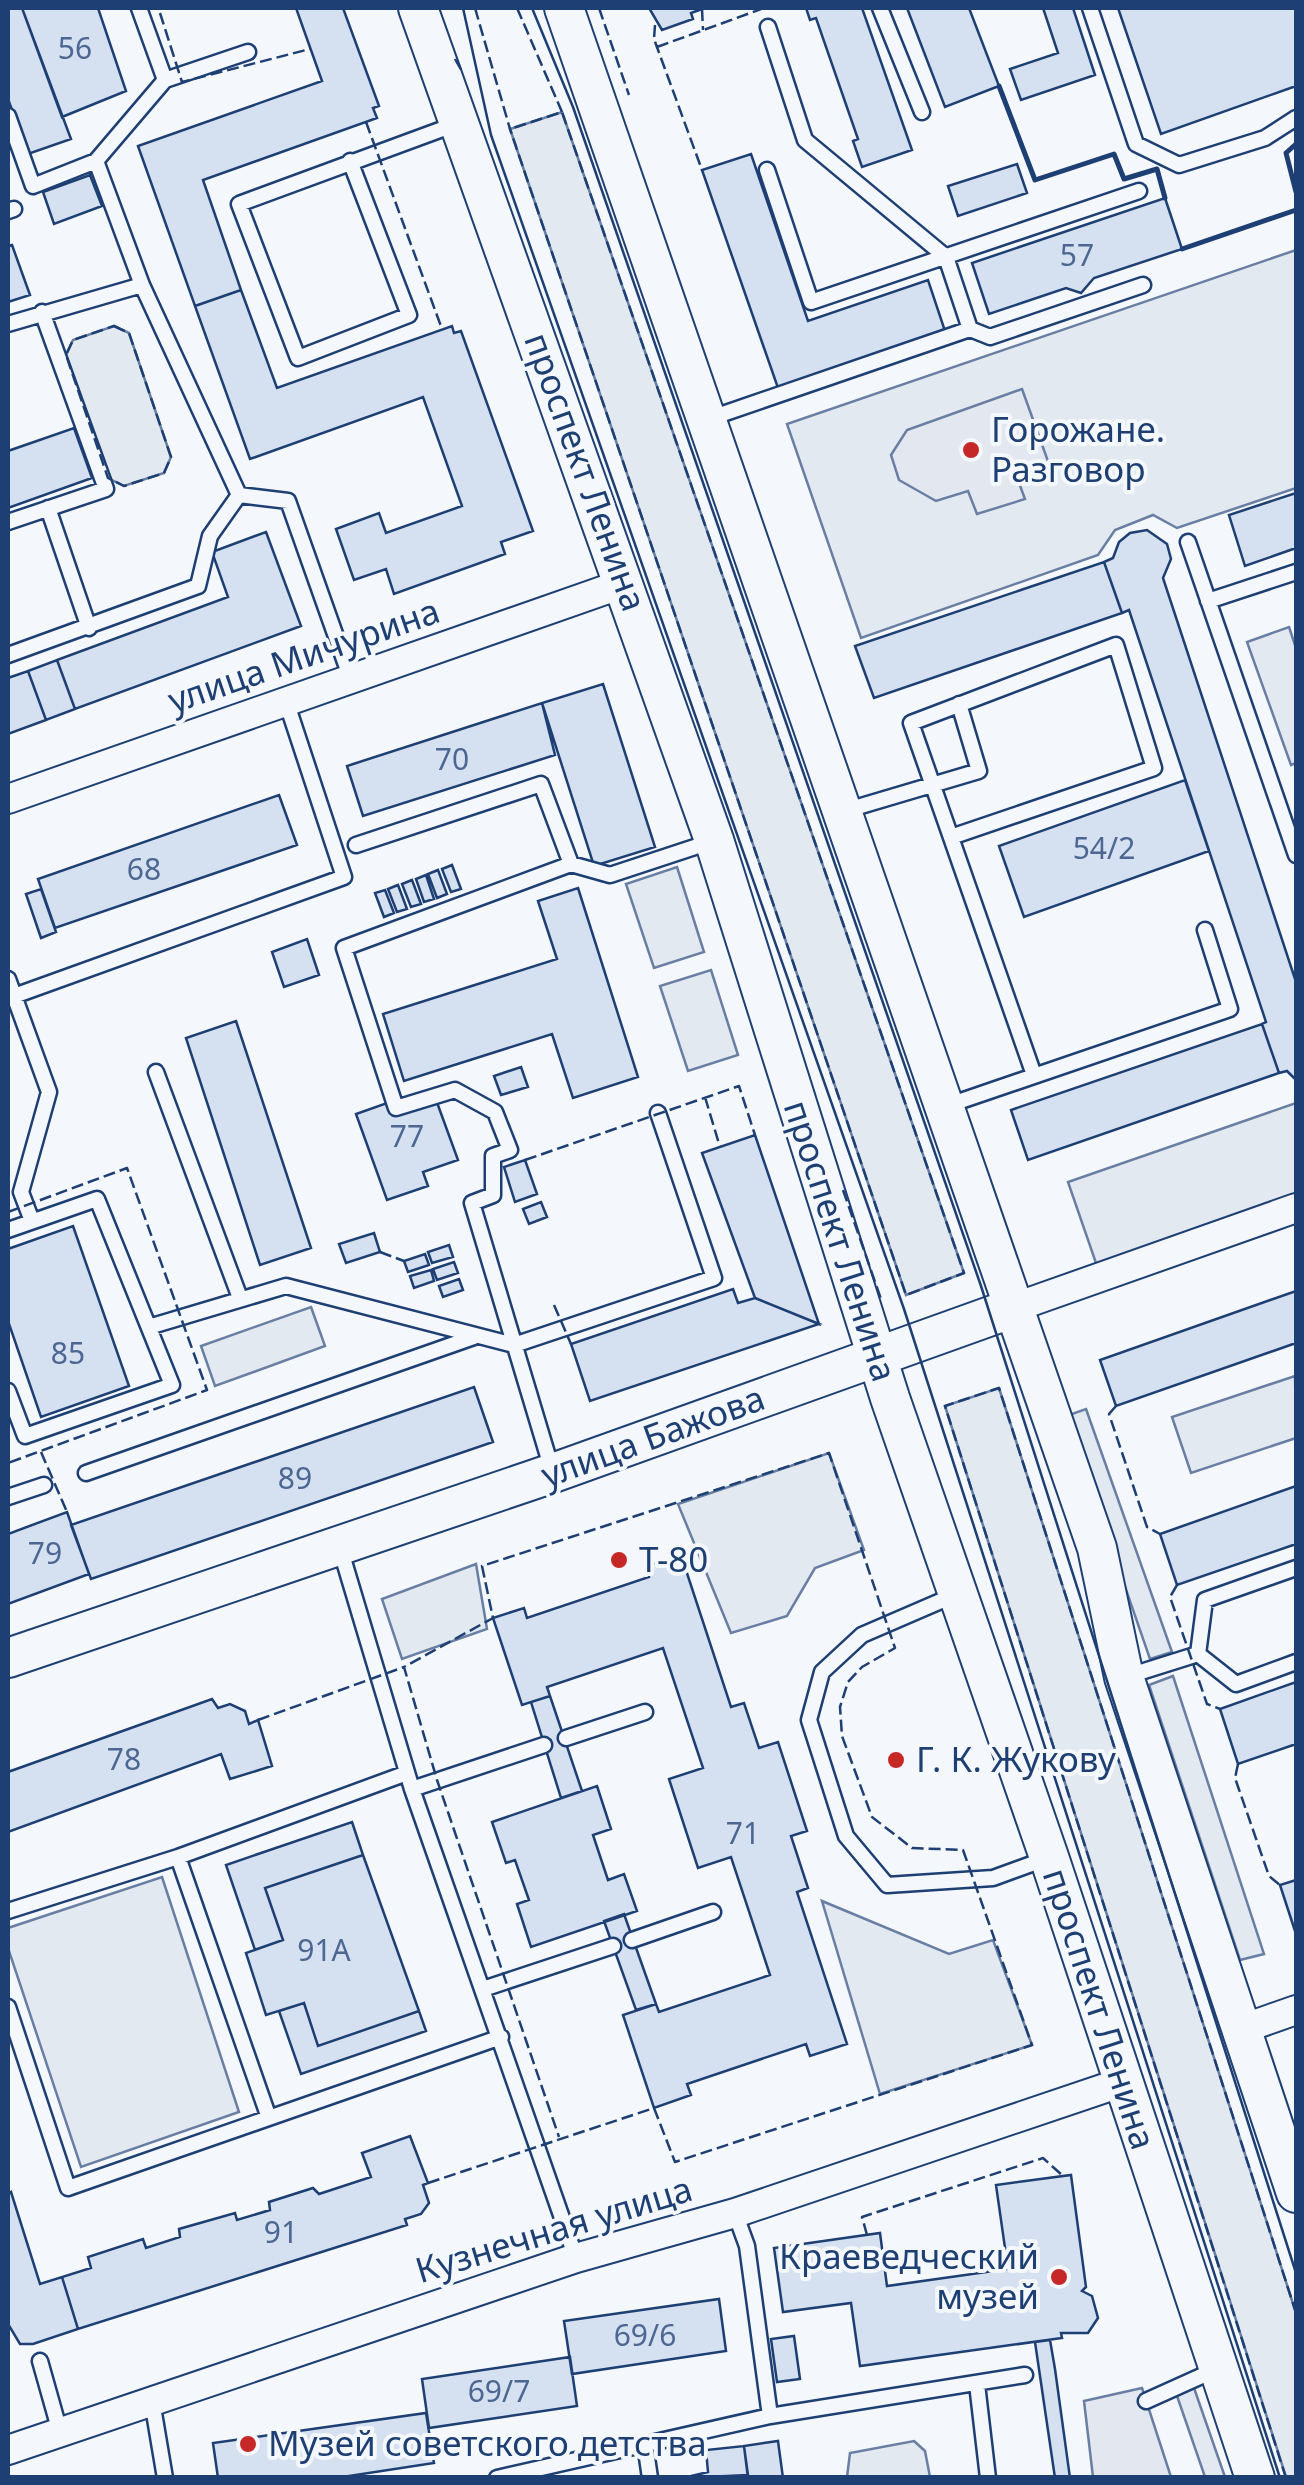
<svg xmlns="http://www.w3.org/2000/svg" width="1304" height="2485" viewBox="0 0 1304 2485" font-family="'Noto Sans',sans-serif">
<rect width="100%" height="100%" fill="#f4f7fb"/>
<path fill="#e3e9f0" stroke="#687fa3" stroke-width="2.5" d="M562,112l402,1161 -58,22 -396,-1166z
M1296,250v238l-119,40 -24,-13 -38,15 -17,25 -237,83 -74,-214z
M114,326l15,7 42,124 -7,16 -40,13 -16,-8 -42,-123 7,-15z
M1289,627l7,21v115l-5,2 -44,-123z
M677,867l27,85 -50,16 -28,-84z
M711,970l27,85 -50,16 -28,-85z
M1296,1103v93l-199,70 -29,-84z
M311,1307l14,39 -110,40 -14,-40z
M1295,1376l1,62 -105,35 -19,-56z
M999,1388l297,925v164h-10l-341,-1071z
M1086,1409l86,243 -22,7 -84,-243z
M829,1453l35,97 -49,18 -28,48 -56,17 -53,-129z
M476,1564l11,65 -85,30 -20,-60z
M1173,1676l91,278 -24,6 -91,-275z
M162,1877l77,235 -158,55 -73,-219v-20z
M822,1901l127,53 44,-14 39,105 -152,49z
M1194,2388l31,89h-20l-29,-84z
M914,2441l11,10 5,26h-83l3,-24z"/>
<path fill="#e3e8f0" stroke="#687fa3" stroke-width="2.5" d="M1022,389l27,75 -33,11 9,24 -48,15 -9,-23 -32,10 -37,-21 -8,-25 16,-25z
M1142,2388l29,89h-78l-9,-76z"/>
<path fill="#d5e0f0" stroke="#1d3f73" stroke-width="2.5" d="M8,8h14l49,131 -43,15 -20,-55z
M22,8h76l28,83 -64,26z
M296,8h47l36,98 -6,2 4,10 -174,62 38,110 -46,16 -57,-160 184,-65z
M649,8h53v1l-11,4 2,6 -31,11z
M806,8h56l50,142 -50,17 -9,-26 5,-2 -42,-121 -6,2z
M907,8h62l30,78 -54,21z
M1043,8h30l22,67 -74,25 -11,-31 48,-16z
M1118,8h178v78l-135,48z
M751,154l57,167 120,-41 17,51 -167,57 -76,-218z
M1017,164l10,29 -69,23 -10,-30z
M90,175l12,31 -48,18 -11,-32z
M1165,198l17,51 -88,29 -13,15 -15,-5 -77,26 -17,-51z
M12,245l18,50 -22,7v-56z
M241,290l36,98 175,-62 2,7 7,-2 72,200 -32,11 4,12 -111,40 -8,-25 -32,11 -18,-51 43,-16 7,20 76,-27 -39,-109 -173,62 -55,-153z
M74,428l18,50 -84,30v-57z
M1296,493v55l-51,18 -16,-51z
M1147,530l20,14 4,15 -8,19 133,404v98l-9,-9 -8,2 -17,-49 4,-2 -137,-412 -7,3 -18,-51 9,-4 6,-16 11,-9z
M266,532l35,94 -226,83 -18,-49 171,-63 -16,-45z
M1104,562l18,51 -248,85 -19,-52z
M57,660l18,49 -29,11 -18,-49z
M28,671l18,49 -38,14v-56z
M603,684l52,163 -61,19 -52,-163z
M542,703l13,52 -192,61 -16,-50z
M1185,780l24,71 -185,66 -25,-71z
M279,795l18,50 -242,83 -17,-49z
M452,865l9,24 -10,3 -9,-23z
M438,870l9,24 -10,4 -9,-24z
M426,875l8,24 -10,3 -8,-23z
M412,880l9,24 -10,3 -9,-23z
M398,885l9,24 -10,3 -9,-23z
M578,888l60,189 -65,21 -21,-64 -148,47 -21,-67 174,-55 -19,-58z
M41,889l15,43 -15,6 -15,-44z
M385,890l9,23 -10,4 -9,-24z
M307,939l12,36 -35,12 -12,-35z
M236,1021l75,227 -51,17 -74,-227z
M1262,1024l17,49 -251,87 -17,-50z
M521,1067l7,20 -27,8 -7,-19z
M435,1097l23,63 -35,12 5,14 -41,14 -31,-86 31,-11 3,9z
M755,1135l64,189 -64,-26 -53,-145z
M525,1160l12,34 -22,8 -11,-35z
M541,1202l6,15 -18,7 -6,-15z
M73,1226l56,160 -88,31 -33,-96v-72z
M374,1233l6,19 -34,11 -7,-19z
M449,1245l4,12 -21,6 -4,-11z
M425,1254l4,11 -21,7 -4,-11z
M454,1262l4,11 -21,7 -4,-11z
M431,1270l3,11 -20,7 -4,-12z
M459,1279l4,11 -20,7 -4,-11z
M733,1289l5,14 17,-5 64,26 -229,77 -19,-57z
M1296,1291v52l-180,63 -16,-46z
M474,1387l19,55 -402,137 -20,-54z
M1296,1486v58l-119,41 -17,-51z
M67,1512l22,62 -81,30v-70z
M681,1555l50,152 13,-4 15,45 19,-6 29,89 -16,5 17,52 -11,4 50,152 -37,12 -4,-12 -119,40 4,11 -37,13 -31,-93 33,-11 3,8 111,-37 -39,-118 -33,11 -29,-89 34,-11 -40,-120 -116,39 3,9 -28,9 -29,-87 31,-10 3,10 122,-41 -3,-11z
M1296,1682v62l-58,20 -18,-55z
M550,1696l32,95 -21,7 -30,-96z
M212,1699l6,9 12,-4 15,7 4,13 9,-4 14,46 -42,13 -9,-25 -213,78v-60z
M597,1786l14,43 -18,6 15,45 16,-6 13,37 -106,36 -14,-43 12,-4 -14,-40 -9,3 -14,-41z
M352,1822l11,33 -98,33 18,52 -28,10 -29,-85z
M363,1855l56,156 -101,35 -14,-43 -38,12 -20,-62 37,-13 -18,-52z
M1296,1880v54l-16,-49z
M624,1914l32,90 -20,6 -32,-89z
M304,2003l14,43 101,-35 7,20 -125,43 -22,-63z
M410,2136l18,47 -5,2 6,18 -8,11 -16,5 2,6 -329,104 -16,-52 29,-9 -3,-11 55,-18 3,9 34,-11 -1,-8 56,-16 2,7 33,-10 -1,-8 44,-14 6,6 52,-17 -9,-24z
M1071,2175l15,112 -4,4 10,5 6,22 -10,15h-27l1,5 -202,28 -9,-63 -68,9 -9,-64 106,-15 7,53 121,-17 -12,-84z
M11,2192l29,92 22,-7 16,52 -45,15h-13l-12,-20v-130z
M719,2299l7,52 -154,23 -8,-53z
M794,2336l6,43 -23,3 -6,-43z
M1050,2340l5,29 15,109h-15l-20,-136z
M570,2357l7,49 -148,22 -7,-49z
M426,2413l8,50 -98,15h-118l-5,-35z
M778,2441l5,37h-35l-4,-32z
M744,2446l4,29 -65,3 25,-6 -2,-22z"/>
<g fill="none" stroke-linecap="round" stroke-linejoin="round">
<g stroke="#1d3f73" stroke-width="19">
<path id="lane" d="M139,8l26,72
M880,8l42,104
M1090,8l46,136 43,21 86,-27 31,-20
M768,27l37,113 141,117 24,72
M8,116l25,70 63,-25 69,-81 83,-28
M96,161l46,124 97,210 49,6 63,178
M350,161l59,154 -111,43 -59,-154 217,-80
M767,170l44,132 328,-111
M8,211l6,-2
M8,324l134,-39
M708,419l262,-90 20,8 153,-52
M48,508l41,120
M8,522l98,-33 -64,-177
M1188,542l108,313
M1208,601l88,-29
M8,655l190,-69 12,-50 29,-41
M844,811l135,-40 -20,-67
M951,837l203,-69 -38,-123 -205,78 123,352
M356,845l185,-61 30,80
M8,979l41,113 -28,100 11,29
M14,996l330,-119 -58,-176
M156,1072l84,226
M946,1106l284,-97 -25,-79
M8,1230l89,-31 75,186 -147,51 -17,-45
M152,1326l134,-40 228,59 200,-67 -56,-165
M86,1473l388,-136
M553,1473l-81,-270 21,-8v-39l17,-6 -15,-38 -40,-22 -59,18 -52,-160 227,-84 39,11 103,-34
M8,1497l36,-12
M340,1548l72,241 164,469
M1296,1568l-91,32 -7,54 38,30 60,-22
M957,1594l-95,41 -40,37 -13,48 37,116 41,49 106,-7 55,-20
M1125,1677l73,-23
M566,1738l79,-26
M412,1789l132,-44
M178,1857l91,261
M8,1911l170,-54 229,-84
M632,1940l81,-28
M483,1989l130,-43
M8,2007l60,181 433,-151
M735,2213l12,33 23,170
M40,2361l20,71
M977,2384l11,94
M152,2401l13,77
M1146,2401l71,-32
M645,2444l5,34
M497,2478l273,-62 255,-41"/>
</g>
<g stroke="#1d3f73" stroke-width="32">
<path id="street" d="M8,799l617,-216
M1013,1308l283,-100
M1242,2029l54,-19
M8,2450l568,-192 159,-45 388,-131"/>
</g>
<g stroke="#1d3f73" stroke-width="42">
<path id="secondary" d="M418,8l296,832 176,558 159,459 206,621
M564,8l533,1540 27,129 172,516
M8,1658l545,-185 460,-165"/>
</g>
<use href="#lane" stroke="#f4f7fb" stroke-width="14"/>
<use href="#street" stroke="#f4f7fb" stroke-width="28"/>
<use href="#secondary" stroke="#f4f7fb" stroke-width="38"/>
<path stroke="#1d3f73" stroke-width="2.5" d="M463,8l28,127 413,1174 376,1169
M532,8l41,99 408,1179 315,987"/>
<path stroke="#1d3f73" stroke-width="2.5" stroke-dasharray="12 5" stroke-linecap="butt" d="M475,8l35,121 396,1166 58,-22 -402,-1161 -52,17
M517,8l45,104
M599,8l30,87
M702,9l1,21
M160,13l22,69 128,-33
M655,25l-1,14 48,131
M657,47l107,-39
M455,59l8,14
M366,122l76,207
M114,326l15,7 42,124 -7,16 -40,13 -16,-8 -42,-123 7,-15z
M705,1097l15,50
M525,1160l214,-74 16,49
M843,1190l38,109
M8,1212l119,-44 80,222 -199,73
M380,1252l24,9
M554,1305l17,39
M1116,1406l-7,8 38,113 13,7
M41,1452l26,60
M1177,1585l-7,12 37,107 13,5
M258,1720l146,-53
M1238,1764l-3,14 34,98 11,9
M428,2183l226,-75 21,54 357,-117 -69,-195 -51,-2 -40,-31 -30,-81 -2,-29 8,-25 14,-15 33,-19 -66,-195 -347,113 11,52 -89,49 33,113 122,357
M867,2235l-5,-18 181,-59 20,18
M1286,2478l-341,-1072 54,-18 297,925"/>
<path stroke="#1d3f73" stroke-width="5" d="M999,86l36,94 79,-26 10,25 33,-10 8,29
M1296,144l-10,9 10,39
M1182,249l114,-39"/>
</g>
<g fill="#c62828" stroke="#f4f7fb" stroke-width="4">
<circle cx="971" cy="450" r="10"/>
<circle cx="619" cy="1560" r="10"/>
<circle cx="896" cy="1760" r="10"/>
<circle cx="1059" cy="2277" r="10"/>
<circle cx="248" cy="2444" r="10"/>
</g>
<g text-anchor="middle" stroke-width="8" stroke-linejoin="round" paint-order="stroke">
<g font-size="30" fill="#4b6792">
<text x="75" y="59">56</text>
<text x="1077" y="266">57</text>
<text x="452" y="770">70</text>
<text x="1104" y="859">54/2</text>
<text x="144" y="880">68</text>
<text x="407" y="1147">77</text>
<text x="68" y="1364">85</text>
<text x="295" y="1489">89</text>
<text x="45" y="1564">79</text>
<text x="124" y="1770">78</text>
<text x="743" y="1844">71</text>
<text x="324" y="1961">91А</text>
<text x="281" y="2243">91</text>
<text x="645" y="2346">69/6</text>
<text x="499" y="2402">69/7</text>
</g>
<g font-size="35" fill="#1d3f73" stroke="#f4f7fb" text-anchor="start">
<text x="991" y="442">Горожане.<tspan x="991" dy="40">Разговор</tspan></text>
<text x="639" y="1572">Т-80</text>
<text x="916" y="1772">Г. К. Жукову</text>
<text x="1039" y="2269" text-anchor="end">Краеведческий<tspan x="1039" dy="40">музей</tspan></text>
<text x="268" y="2456">Музей советского детства</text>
</g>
<g font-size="35" fill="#1d3f73" stroke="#f4f7fb">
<text transform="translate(585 472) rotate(70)" y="12">проспект Ленина</text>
<text transform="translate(304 656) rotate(-19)" y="12">улица Мичурина</text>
<text transform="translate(840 1241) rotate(72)" y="12">проспект Ленина</text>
<text transform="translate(653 1437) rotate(-20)" y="12">улица Бажова</text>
<text transform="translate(1099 2009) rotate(72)" y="12">проспект Ленина</text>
<text transform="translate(554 2230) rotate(-17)" y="12">Кузнечная улица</text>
</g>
</g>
<rect width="1304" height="2485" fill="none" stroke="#1d3f73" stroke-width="20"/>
</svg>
